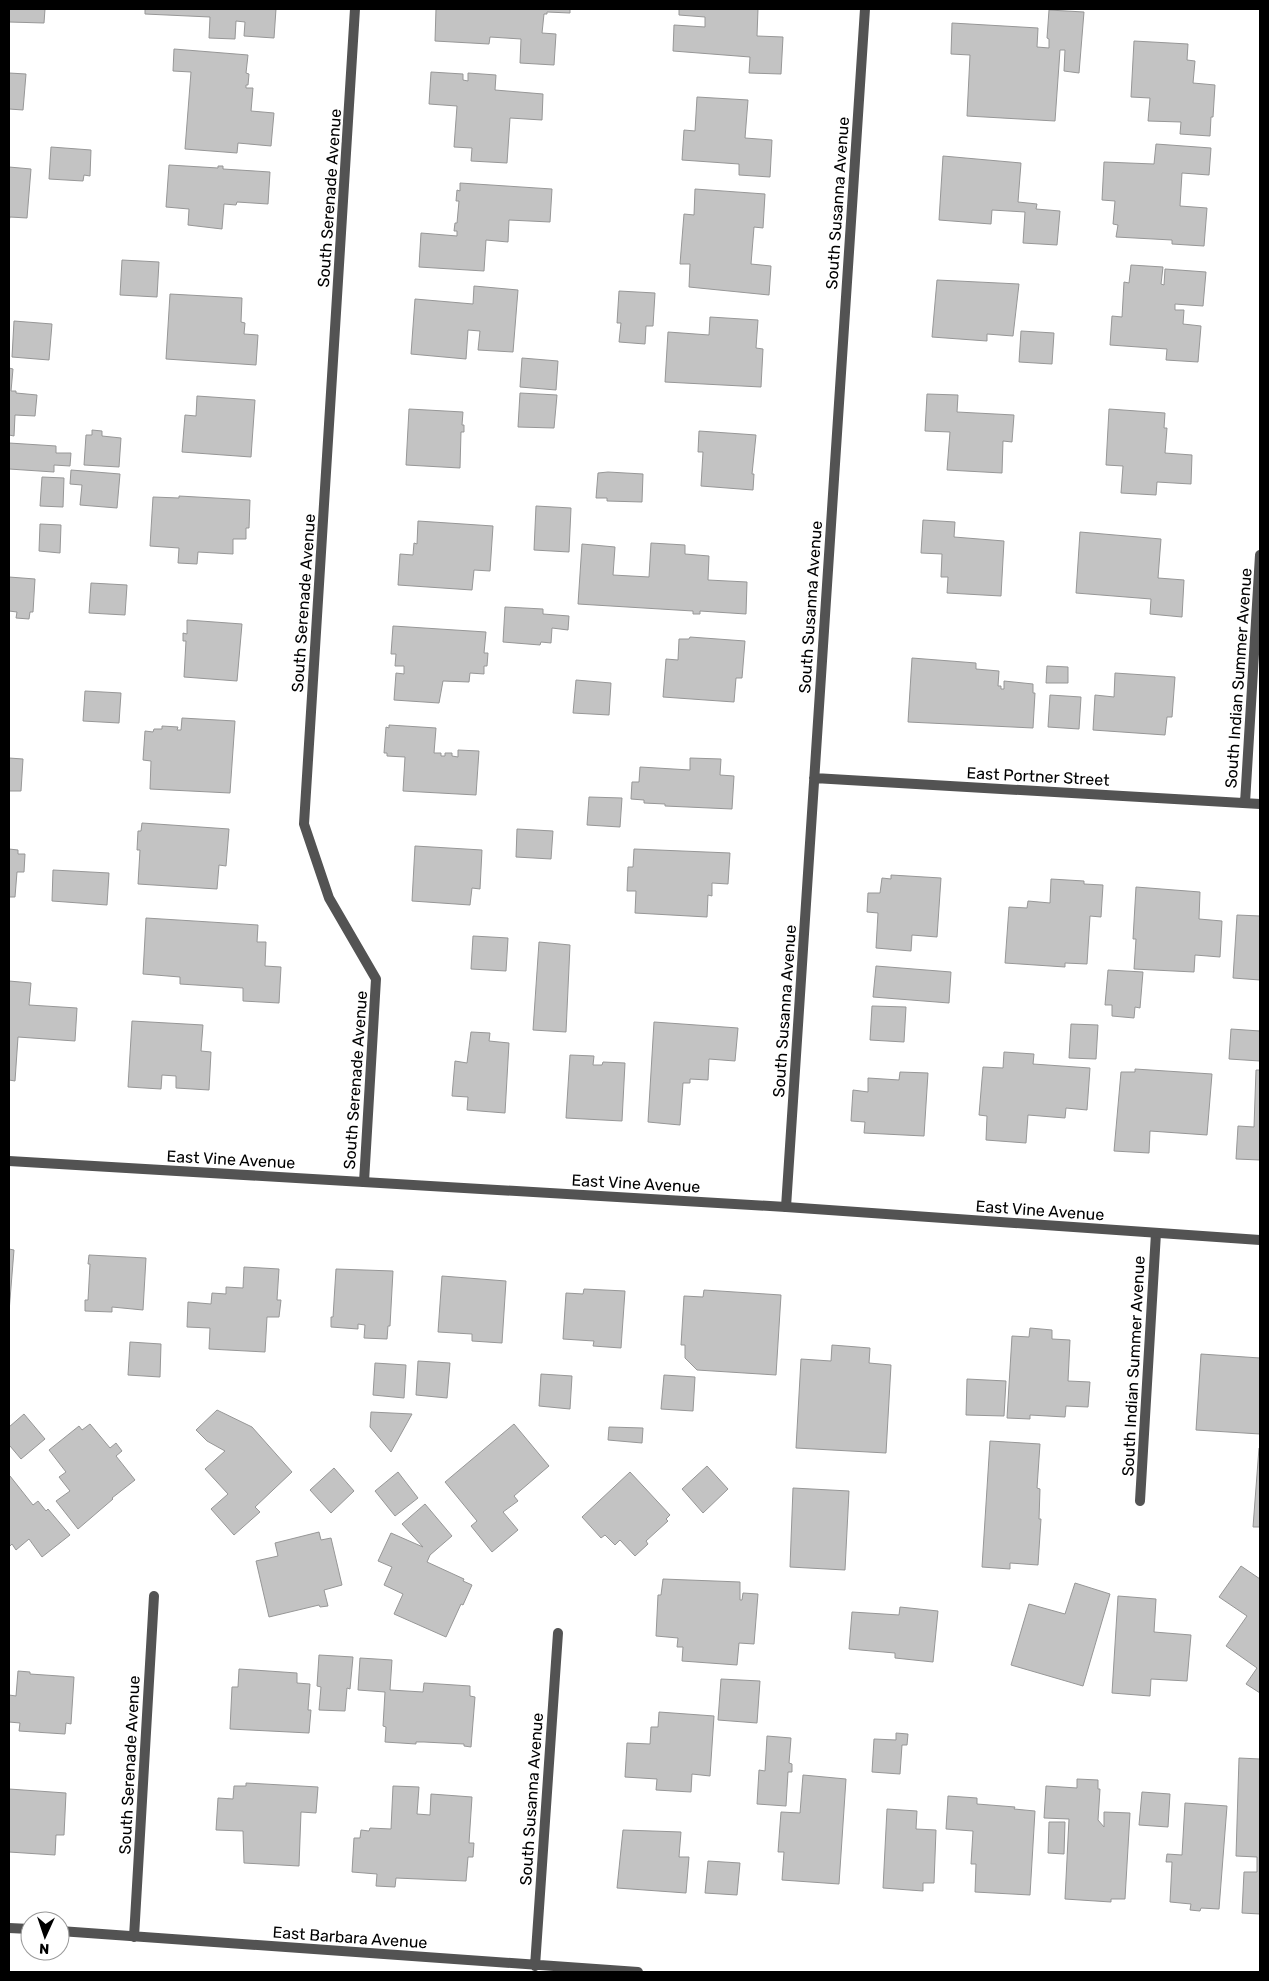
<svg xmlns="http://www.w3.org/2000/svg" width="1269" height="1981" font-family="Rubik,sans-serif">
<rect width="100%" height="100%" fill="#fff"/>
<!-- building -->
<path fill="#c3c3c3" stroke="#979797" d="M9,9H45L44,23L9,22Z
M145,9H276L274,38L244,36L245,22L236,21L235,39L209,38L210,17L145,14Z
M436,9H570V13L547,12V14H544L542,33L556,34L554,65L520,63L521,39L490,37L489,44L435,41Z
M679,9H758L757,36L783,37L781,74L749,73L750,57L673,51L674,25L705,27V17L679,15Z
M1049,10L1084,12L1079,73L1064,71L1065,50H1060L1055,121L967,116L970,55L951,54L952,23L1038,28L1037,47L1049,48V39L1047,38Z
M1134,41L1188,44L1187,60L1195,61L1193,83L1215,85L1213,117H1211L1210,136L1180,134L1181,122L1148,121L1150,98L1131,97Z
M174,49L248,55L246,73L249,74L248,85H246V88H253L251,111L274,113L271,146L238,143L237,153L185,149L191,72L173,71Z
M431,72L463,74V80L468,81V73L496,75L495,90L543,94L542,120L510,118L507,163L471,161L472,148L454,147L457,106L429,104Z
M9,73L26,74L23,110L9,109Z
M697,97L748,100L745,138L772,140L770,177L739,175V164L682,160L684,130L695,131Z
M1156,144L1211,148L1209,175L1182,173L1180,206L1207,208L1204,246L1172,244V240L1116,237L1118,225L1113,224L1115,201L1102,200L1104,162L1154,164Z
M51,147L91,150L90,176L84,175L83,181L49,179Z
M943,156L1021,163L1018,202L1037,204L1036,209L1060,211L1057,245L1023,243L1025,212L992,210L991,224L939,220Z
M169,165L218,168V166H223V169L270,172L268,204L237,202L236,205L224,204L222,229L188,225L189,209L166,207Z
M9,167L31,169L27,218L10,217L9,221Z
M460,183L552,189L550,222L509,220L508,242L486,240L484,271L419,267L421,233L457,236V231H454L455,223H457L459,201H456L457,190L460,191Z
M695,189L765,194L763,228L754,227L751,264L771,266L769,295L689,287L690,264H680L684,214L694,215Z
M122,260L159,262L157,297L120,295Z
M1131,265L1163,267L1161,284L1164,285L1165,269L1206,272L1203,306L1175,304V310H1184L1183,324L1201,326L1198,362L1166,360L1167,349L1110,345L1112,316L1122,317L1124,282L1129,283Z
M937,280L1019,284L1013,336L987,334V341L932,337Z
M474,286L518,290L513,352L478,350L480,331L468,330L466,359L411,354L415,299L473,304Z
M619,291L655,293L653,326H646L645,344L619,342L621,323H617Z
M170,294L242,298L241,322L245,323L244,334L258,335L256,365L166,359Z
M710,317L758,320L756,348L763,349L761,387L665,382L668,332L709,335Z
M14,321L52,324L49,360L12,357Z
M1021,331L1054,333L1052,364L1019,362Z
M522,358L558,361L556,390L520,387Z
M9,368L13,369L11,391H16V393L37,395L35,416L15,415L14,436L9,435Z
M520,393L557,395L554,428L518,427Z
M927,394L958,395L957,412L1014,415L1012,442L1003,441L1002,473L947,470L950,432L925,431Z
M197,396L255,400L251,457L182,452L185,415L196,416Z
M409,409L463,412L462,425H464V432H461L460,468L406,465Z
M1109,409L1165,413L1164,428H1167L1165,453L1192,455L1191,484L1157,482L1156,495L1121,493L1123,466L1106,465Z
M92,430L102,431V436L121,438L119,467L84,465L86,435H92Z
M699,431L756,435L752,474H754L753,490L701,486L703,452H698Z
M9,443L56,446V453H71L70,466L54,465V472L9,469Z
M71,470L120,474L117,508L80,505L82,485L70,484Z
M608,472L643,474L642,502L607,501V498H596L598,473Z
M42,477L64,478L63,507L40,506Z
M179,496L250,500L249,528H246V539H233V554L198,552L197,564L178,563L179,548L150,546L153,497L179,498Z
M536,506L571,508L569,552L534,550Z
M923,520L955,522L954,537L1004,541L1001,596L947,593L948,577H941L942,554L921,553Z
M418,521L493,526L490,571L474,570L472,590L398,585L400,554L413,555L414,543L417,544Z
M40,524L61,525L60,553L39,551Z
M1080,532L1161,539L1158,578L1184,580L1182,617L1150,614L1151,599L1076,593Z
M651,543L685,545V554L709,556L708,580L747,582L746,614L700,611V614H693V611L578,604L582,544L615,547L613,575L649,577Z
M9,577L35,579L33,612H30L29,619L16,618L17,612L9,611Z
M91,583L127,585L125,615L89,613Z
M505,607L543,609V614L569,616L568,630L552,628L551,643L541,642L540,645L503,642Z
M187,620L242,624L237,681L184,677L186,641H183V633L187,634Z
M393,626L486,632L484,653H488L487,666H484V674L470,673L469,682L443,681L439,703L394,700L396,673L404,674V666H395L396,654H391Z
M690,637L745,641L742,678H736L734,702L663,697L666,659L678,660L679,639H689Z
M912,658L976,663V669L999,671L998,686H1001V689H1004V681L1033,684V693H1035L1033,728L908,722Z
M1047,666L1068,667V683H1046Z
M1115,673L1175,677L1172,717H1167L1165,735L1093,730L1095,695L1114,697Z
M576,680L611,683L609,715L573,713Z
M85,691L121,693L119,723L83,721Z
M1050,695L1081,697L1079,729L1048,727Z
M182,718L235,721L230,793L150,789L151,761L143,760L145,731L153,732L154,729H162V726L178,727L177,730H181Z
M389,725L436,728L434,753H441V756H445V753H452V756L458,757V750L479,751L476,795L403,791L405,757L387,756V753H384L386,727L389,728Z
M9,758L23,759L21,791H9Z
M690,758L721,759L720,775L734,776L732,809L665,806V804L644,803V800L631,799L632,782H639L640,767L690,770Z
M589,797L622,798L620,827L587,825Z
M142,823L229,829L226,866L219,865L217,889L138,884L140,850H137L138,831H141Z
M517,829L553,831L551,859L516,857Z
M415,846L482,850L480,889L472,888L470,905L412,901Z
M9,849L18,850V854H25L24,872H17L15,897H9Z
M634,849L730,853L728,884L712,883V896L708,895L707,917L635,913L636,891H627L628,867H633Z
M53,870L109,873L107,905L52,901Z
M891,875L941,878L937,937L912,935L911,951L876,948L878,913L867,912L868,893H880L882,878L891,879Z
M1051,879L1084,881V884L1103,885L1101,917L1090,916L1087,964L1065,963V967L1005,963L1009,907L1027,908L1028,901L1050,903Z
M1136,887L1200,892L1199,919L1222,921L1220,957L1195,955L1194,972L1134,969L1136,939H1133Z
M1237,915L1260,916V980L1233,978Z
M146,918L258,925L257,942H266L265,966L281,967L279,1003L243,1001V988L180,984V977L143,974Z
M473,936L508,938L506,971L471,969Z
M539,942L570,945L566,1032L533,1030Z
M876,966L951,972L949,1003L873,997Z
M1108,970L1143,972L1140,1008L1135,1007L1134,1018L1112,1016V1005H1105Z
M9,981L31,983L29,1005L77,1008L75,1041L18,1037L15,1081L9,1080Z
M872,1006L906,1007L904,1042L870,1040Z
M132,1021L203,1025L201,1051L211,1052L209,1090L176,1088V1076L162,1075L161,1089L128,1087Z
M654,1022L738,1028L735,1061L709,1059L708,1080L690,1079V1083H683L680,1125L648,1122Z
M1071,1024L1098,1025L1096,1059L1069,1058Z
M1231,1029L1260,1031V1061L1229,1059Z
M471,1032L490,1033L489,1041L509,1043L505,1113L467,1110L468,1097L452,1096L455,1061L467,1063Z
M1004,1052L1034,1054L1033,1064L1090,1068L1087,1110L1066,1108L1065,1118L1028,1115L1026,1143L986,1140L987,1116L979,1115L983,1067L1003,1068Z
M570,1055L594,1056L593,1065H602L603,1062L625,1063L622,1121L566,1118Z
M1135,1069L1212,1074L1207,1135L1150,1131L1149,1153L1114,1151L1121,1072H1135Z
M1256,1070H1260V1160L1236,1159L1238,1126L1254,1127Z
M900,1072L928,1073L924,1136L864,1133L865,1122L851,1121L853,1090L868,1092V1078L899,1080Z
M9,1249L14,1250L9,1312Z
M89,1255L146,1258L143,1310L112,1307V1312L85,1311V1300H88L90,1264H88Z
M244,1267L279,1269L277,1300H281L279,1317H267L265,1352L209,1349L210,1328L187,1327L188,1302L211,1304L212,1293L226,1294V1287L243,1288Z
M336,1269L393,1271L390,1326H388L387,1339L364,1338L365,1325L358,1324V1329L331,1327V1317H333Z
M442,1276L506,1281L502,1343L472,1341V1334L438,1332Z
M584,1289L625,1291L621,1348L593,1346L594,1341L563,1339L566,1293L583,1294Z
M704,1290L781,1295L776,1375L697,1370L685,1358V1345H681L684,1296L703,1297Z
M1030,1328L1052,1330V1339L1070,1340L1068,1381L1090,1382L1088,1407L1066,1406L1065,1417L1030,1415V1419L1007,1418L1012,1336L1029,1337Z
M130,1342L161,1344L160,1377L128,1375Z
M832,1345L870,1348L869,1363L891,1365L886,1453L796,1448L801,1359L831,1361Z
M1201,1354L1260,1358V1434L1196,1430Z
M418,1361L450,1363L447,1398L416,1395Z
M375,1363L406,1365L404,1398L373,1395Z
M541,1374L572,1376L570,1409L539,1406Z
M664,1375L695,1377L693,1411L661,1409Z
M967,1379L1006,1381L1004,1416L966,1415Z
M217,1410L252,1427L292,1472L255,1507L260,1512L234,1535L211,1509L228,1494L205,1469L225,1451L207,1441L196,1430Z
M371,1412L412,1414L391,1452L370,1427Z
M24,1414L45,1439L21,1459L10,1446L9,1447V1427Z
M90,1424L110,1448L116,1443L122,1451L116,1456L135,1480L112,1498L113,1499L78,1529L56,1501L70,1491L59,1477L66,1472L49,1450L79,1426L82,1430Z
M514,1424L549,1466L514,1496L518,1501L503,1512L518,1530L492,1552L471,1526L477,1521L445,1482Z
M609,1427L643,1428L642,1443L608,1440Z
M990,1441L1040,1444L1037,1488L1040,1489L1039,1519H1041L1038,1565L1010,1563V1569L982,1567Z
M1259,1448H1260V1527H1253Z
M707,1466L728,1489L703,1513L682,1489Z
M334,1468L354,1491L331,1513L310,1490Z
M398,1472L418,1498L395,1516L375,1491Z
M630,1472L670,1515L666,1519L668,1521L646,1541L648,1544L635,1556L620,1540L615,1545L605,1535L601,1538L582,1517Z
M10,1476L33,1505L38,1501L46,1511L48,1509L70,1535L42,1557L29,1539L16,1550L12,1544L9,1547V1477Z
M793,1488L849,1491L845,1570L790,1567Z
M425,1504L452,1536L430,1555L427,1562L464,1579L463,1581L472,1585L463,1605L461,1604L446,1637L394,1614L403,1594L384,1585L392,1567L378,1561L391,1533L423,1547L402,1524Z
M319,1532L321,1540L331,1538L342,1585L324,1590L328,1606L320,1607L319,1605L269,1617L256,1561L278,1556L275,1543Z
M1241,1566L1260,1579V1693L1246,1684L1257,1668L1226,1646L1247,1616L1219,1597Z
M663,1579L740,1582V1600H742L743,1593L758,1594L754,1644L739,1643L737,1665L682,1661L683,1647H677L678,1638L656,1636L658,1595H661Z
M1075,1583L1110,1594L1083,1686L1011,1665L1029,1604L1065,1614Z
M1118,1596L1156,1599L1154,1632L1191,1635L1187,1681L1151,1679L1150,1696L1112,1693Z
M900,1607L938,1611L933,1662L895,1658V1653L849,1649L852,1612L899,1615Z
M319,1655L353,1657L350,1689L347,1688L345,1711L319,1710L321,1687L317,1686Z
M360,1658L392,1660L390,1690L423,1692L424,1683L470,1686V1696L475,1697L471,1747L464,1746V1744L424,1742H416V1744L385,1742L386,1727L383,1726L385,1692L358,1690Z
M239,1669L297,1673V1683L310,1684L308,1710H311L309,1733L230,1729L232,1687H238Z
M18,1671L30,1672V1674L74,1677L71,1724L66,1723L65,1734L19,1731L20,1723L9,1722V1695L16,1696Z
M721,1679L760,1681L757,1723L718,1720Z
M659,1712L714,1716L710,1776L692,1774L691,1792L656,1790L657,1779L625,1777L627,1743L650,1744L651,1727H658Z
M896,1733L908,1734L907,1745H902L900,1774L872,1772L874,1739L896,1740Z
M767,1736L791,1738L789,1763L792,1764V1772H788L786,1806L757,1804L759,1770L765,1771Z
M1239,1758L1260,1759V1914L1242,1913L1244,1872H1257V1857L1236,1856Z
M803,1775L846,1779L839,1884L782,1880L784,1852H778L781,1812L800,1813Z
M1077,1779L1098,1780V1789H1100L1098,1820L1104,1827V1812L1130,1813L1125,1899H1111V1902L1065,1899L1069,1819L1044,1818L1046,1786L1077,1788Z
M246,1783L318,1787L316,1813L301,1812L299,1866L244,1863L243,1831L216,1830L218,1798L233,1799L234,1786H246Z
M393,1786L419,1787L417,1814L430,1815L431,1794L472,1797L469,1843H474L473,1857H468L466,1881L396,1878L395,1887L376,1886L377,1874L352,1872L354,1838H360L361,1830L369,1831L370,1828L391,1829Z
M9,1789L66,1793L64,1835H56L55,1855L9,1852Z
M1142,1792L1170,1794L1168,1827L1139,1825Z
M948,1796L977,1798V1804L1015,1807L1014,1809L1035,1811L1030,1895L975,1892L976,1864H971L973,1831L946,1829Z
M1185,1803L1227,1806L1219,1909L1201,1908L1200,1911L1190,1910L1191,1904L1170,1902L1172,1862H1166L1167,1854L1182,1855Z
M887,1809L917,1811L916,1829L936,1830L934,1883H923V1891L883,1888Z
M1049,1822H1065L1064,1854L1048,1853Z
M623,1830L681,1832L679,1857H689L686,1893L617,1888Z
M708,1861L740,1863L737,1895L705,1893Z"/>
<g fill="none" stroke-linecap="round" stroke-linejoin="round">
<!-- minor -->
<path stroke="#535353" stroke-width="10" d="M355,9L304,824L329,898L376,979L364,1182
M814,778L1260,804
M1245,803L1260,555
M786,1207L865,9
M1140,1501L1156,1233
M9,1928L30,1929
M60,1931L638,1972
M134,1937L154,1596
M535,1966L558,1633"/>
<!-- tertiary -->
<path stroke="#535353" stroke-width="10" d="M9,1161L786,1207L1260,1240"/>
</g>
<g text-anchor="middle" stroke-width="4" stroke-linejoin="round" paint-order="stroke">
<!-- street labels -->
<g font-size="16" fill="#000" stroke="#fff">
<text transform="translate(329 198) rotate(-86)" y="6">South Serenade Avenue</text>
<text transform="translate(837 203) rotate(-86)" y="6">South Susanna Avenue</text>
<text transform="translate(303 603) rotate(-86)" y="6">South Serenade Avenue</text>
<text transform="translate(810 607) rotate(-86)" y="6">South Susanna Avenue</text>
<text transform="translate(1238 678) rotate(-86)" y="6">South Indian Summer Avenue</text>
<text transform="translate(1038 776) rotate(3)" y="6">East Portner Street</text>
<text transform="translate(784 1011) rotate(-86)" y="6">South Susanna Avenue</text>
<text transform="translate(355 1080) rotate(-86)" y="6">South Serenade Avenue</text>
<text transform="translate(231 1159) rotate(3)" y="6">East Vine Avenue</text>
<text transform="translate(636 1183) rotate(3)" y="6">East Vine Avenue</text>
<text transform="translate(1040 1210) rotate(4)" y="6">East Vine Avenue</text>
<text transform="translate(1133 1366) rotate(-87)" y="6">South Indian Summer Avenue</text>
<text transform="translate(129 1765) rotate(-87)" y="6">South Serenade Avenue</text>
<text transform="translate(531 1799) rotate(-86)" y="6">South Susanna Avenue</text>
<text transform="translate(350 1937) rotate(4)" y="6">East Barbara Avenue</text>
</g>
</g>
<!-- border -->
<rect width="1269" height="1981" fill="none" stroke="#000000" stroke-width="20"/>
<!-- north arrow -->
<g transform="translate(45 1936) rotate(183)"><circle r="24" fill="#ffffff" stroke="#999999"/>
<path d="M0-4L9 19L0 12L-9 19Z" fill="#000000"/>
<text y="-8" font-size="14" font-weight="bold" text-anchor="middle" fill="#000000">N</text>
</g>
</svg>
